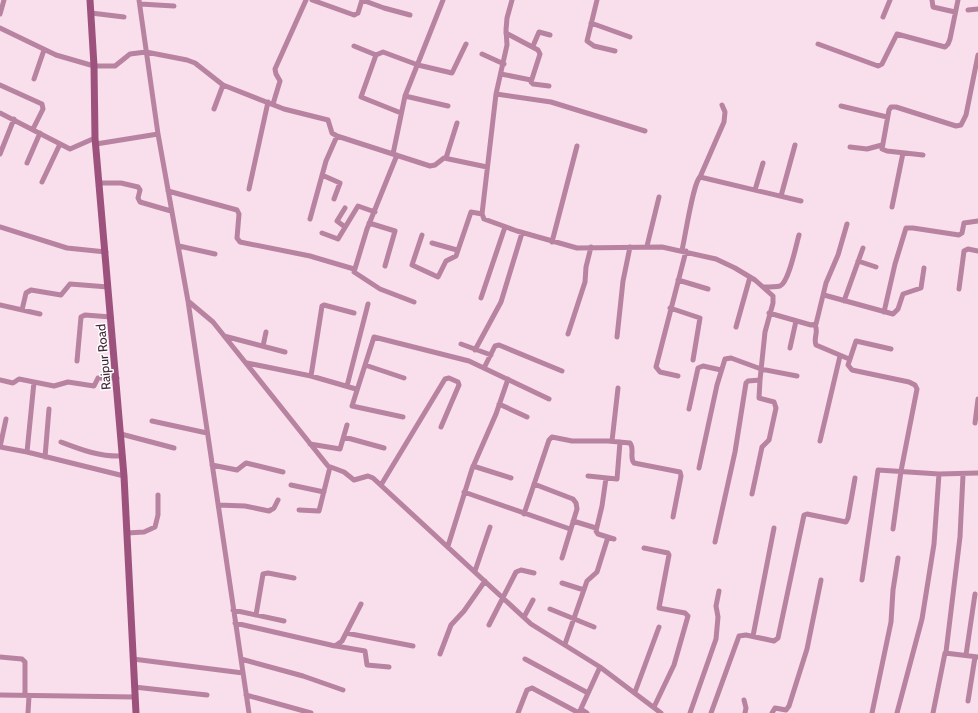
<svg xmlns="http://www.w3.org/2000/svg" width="978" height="713" font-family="Cabin,sans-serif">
<rect width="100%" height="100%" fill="#f9deec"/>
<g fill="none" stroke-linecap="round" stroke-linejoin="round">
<!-- minor -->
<path stroke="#b883a0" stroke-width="5" d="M139,0L158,134L188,301L249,713
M312,0L354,15L358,13L362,0
M362,0L384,8L410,15
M512,0L507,18L506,30L507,45L496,94L482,214L484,219L517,231L577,248L662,247L716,259L735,268L755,280L773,296V303L765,332L760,380L748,381L746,383L735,452L715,542
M597,0L587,41L594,46L615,51
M932,0L933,7L955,12
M140,4L174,6
M968,10L978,9
M91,13L124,17
M0,14L4,0
M883,17L890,0
M591,23L630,37
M0,28L56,55L94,66H115L130,54L146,52L187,60L195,63L223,85L284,109L328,120L332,133L337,136L430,166L435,165L444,158L487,167
M506,33L538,50L540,54L531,82L533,84L549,86
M818,44L878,66L882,64L897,34L945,47L948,44L950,39L958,0
M354,46L376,55
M533,46L539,32L550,35
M482,54L504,64
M501,74L531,80
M34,79L44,50
M0,85L42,104L43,109L33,129
M496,94L551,102L645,131
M405,96L448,106
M273,104L280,81L276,74L275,69L306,0
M841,106L887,117
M214,109L223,85
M0,113L70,149L95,138
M401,113L361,97L376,55L383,52L418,65L452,73L466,44
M96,144L158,134
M850,147L867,149L882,145
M0,154L14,119
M393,154L405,96L443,0
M397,155L367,229L354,272L380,289L414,302
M923,155L887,151L882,149L889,110L891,107H896L956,126L961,125L966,115L978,55
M446,158L457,123
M27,163L40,133
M322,175L340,183L334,199
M700,177L724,122L725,112L722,105
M42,182L60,144
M100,183H121L138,187L140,190L138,198L140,202L171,211
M249,189L268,102
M755,190L763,163
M168,191L237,210L239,214L237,238L240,242L310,256L354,269
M781,196L795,145
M892,207L903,153
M345,208L337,221L345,227
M310,219L326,161L337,136
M369,223L395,231L385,266
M0,227L67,248L106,252
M322,233L338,239L358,206L375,212
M422,235L412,265L438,277L446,261L456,256L471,212L482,214
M552,242L577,146
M432,243L457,250
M179,246L215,254
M647,246L659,197
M682,250C685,238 693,183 700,177L801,201
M858,261L876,267
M678,280L708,289
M764,287C768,287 775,287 780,286C789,282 796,245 799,235
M959,289L964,251L968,249L978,251
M824,295L893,314L898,309L903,294L921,288L924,268
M481,298L505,227
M188,301L213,322L328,466L344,472L354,480L368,476L373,478L531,624L600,667L661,713
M844,301L863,248
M0,305L40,314
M670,308L700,318L693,360
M22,310L26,293L31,290L61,295L70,284L108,287
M884,312L895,264L906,228H913L959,235L962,233L964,223L978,221
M769,313L811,325L816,324L826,283L838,255L847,224
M815,325C819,332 813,338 816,345L849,359
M736,327L750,277
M568,334L585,282L586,267L591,247
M224,336L285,352
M617,337L623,281L630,247
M461,344L491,355
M263,346L266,332
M790,348L796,321
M891,349L856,341L848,365L852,370L909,382L915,385L917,389L901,471L893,529
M475,350L501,302L522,233
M77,361L81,317L85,315L111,317
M247,363L311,376L356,389
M365,365L404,378
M484,368L495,346L499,345L562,371
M311,376L322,306L324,305L354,313
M678,376L660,372L656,367L686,251
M0,380L13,383L19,379L54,386L68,382L94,386L98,378H117
M347,386L368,304
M499,404L527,417
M689,409L698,368L703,366L721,370
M403,417L352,406L374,337L469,361L549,399
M152,421L207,433
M975,423L978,399
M121,434L174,448
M344,437L384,448
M612,441L618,388
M820,441L840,356
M61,442C82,450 100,457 123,456
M310,444L340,449L347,425
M0,447L27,452L124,476
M0,447L6,419
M27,452L34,382
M45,457L49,409
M212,465L237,470L246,463L283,472
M473,466L511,478
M699,468L717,385L725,359L731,358L761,369L797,376
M588,476L617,479L620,442
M606,478L602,506L596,531L598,534L614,539
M534,484L573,499L576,503L577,509L562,558
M291,485L324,492
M381,485L445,379L449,378L458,382L459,385L441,427
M464,492L570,529
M752,494L762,447L769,440L776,408L774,402L759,398L760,380
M218,505L245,506L269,511L274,508L278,500
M299,510L319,511L330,467
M524,514L549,440L552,437L572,441H608L630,443C635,449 629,458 634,463L680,472L681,476L673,517
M573,521L596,528
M127,533L144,532L155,527L158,515V495
M448,546L472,469L496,414L508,379
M644,548L668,553L669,555L659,608L685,613L688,616L674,665L654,707
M475,571L490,527
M862,580L878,470L939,474L978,473
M562,583L584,590
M550,609L594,627
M233,610L284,621
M256,615L263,574L268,573L294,578
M524,617L533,600
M235,623L335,646L342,641L361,604
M489,625L516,572L521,570L534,573
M346,633L413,646
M753,636L774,528
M565,644L587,581L597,572L608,537
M336,646L365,651L367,665L389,667
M946,652L960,537L963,475
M440,654L451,625L464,611L485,581
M966,655L975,594
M0,657L22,659L25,662V695
M133,659L243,673
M241,659L303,676L343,690
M525,659L588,693
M134,687L207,695
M635,692L659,627
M0,695L135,697
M246,695L311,713
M744,700L746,708L745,713
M968,701L975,657
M581,709L587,713
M28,713L29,696
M518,713L527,690L532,688L579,713
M579,713L600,667
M690,713L716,639L718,617L716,606L719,591
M711,713L739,636L746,635L774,641L778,638L804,515L807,514L846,522L848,518L855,478
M772,713L775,708L786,710L789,706L807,649L821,580
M872,713L891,622L893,590L898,558
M897,713L922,619L934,544L939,474
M933,713L945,653L978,657"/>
<!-- secondary -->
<path stroke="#9d527e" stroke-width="7" d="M90,0L94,66L95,138L124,476L136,713"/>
</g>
<g text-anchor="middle" stroke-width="3" stroke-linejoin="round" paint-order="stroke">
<!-- street labels -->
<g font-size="13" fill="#422837" stroke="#fff">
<text transform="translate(103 357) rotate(-95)" y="5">Raipur Road</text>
</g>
</g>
</svg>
